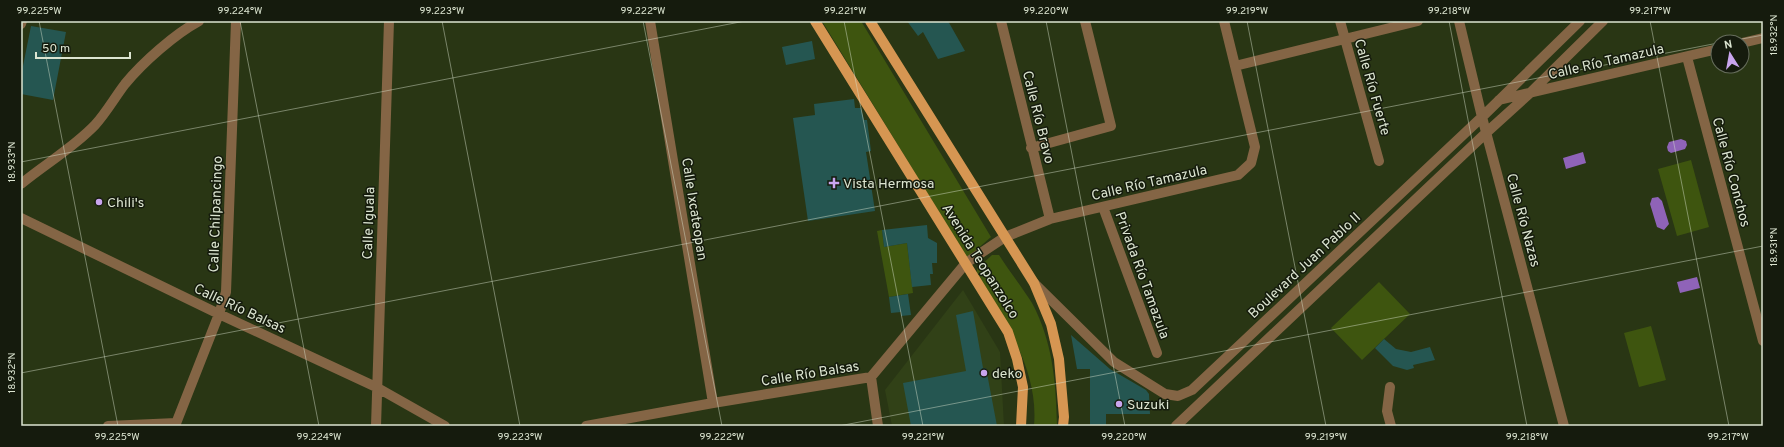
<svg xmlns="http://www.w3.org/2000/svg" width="1784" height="447" font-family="Overpass,sans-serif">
<rect width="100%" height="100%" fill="#293614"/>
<!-- built -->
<path fill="#314117" d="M963,290L1000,352L1004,426H892L885,390Z"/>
<!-- green -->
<path fill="#3e550f" d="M822,21H861L991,237L967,258Z
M1691,160L1709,227L1677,236L1658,169Z
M882,230L884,247L907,243L913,293L889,297L877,231Z
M992,255H999C1009,271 1022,287 1032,303C1053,342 1056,383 1057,426H1034C1039,369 1004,321 977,274V269Z
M1379,282L1410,314L1362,360L1331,328Z
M1651,326L1666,380L1639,387L1624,333Z"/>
<!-- water -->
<path fill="#8f63b8" d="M1681,139L1686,141L1687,145L1685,149L1671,153L1668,151L1667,147L1669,142Z
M1583,152L1586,163L1566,169L1563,158Z
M1658,197L1662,201L1669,224L1664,230L1657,227L1650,204L1652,198Z
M1697,277L1700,288L1680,293L1677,282Z"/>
<!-- building -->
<path fill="#255651" d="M907,21H948L965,51L938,59L923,32L918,36Z
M31,26L66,32L53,100L21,94V76Z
M812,41L815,59L786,65L782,47Z
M854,99L855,108H861L864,120H867L871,151L866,152L875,211L808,221L793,118L815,115L814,104Z
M927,225L928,238L937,243V263H932L933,274H930L931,285L912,287L907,243L884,247L882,230Z
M908,294L911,315L901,316V312L891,313L889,297Z
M973,311L983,368H986L997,426H911L903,383L966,371L956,315Z
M1071,335L1110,369L1146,390L1149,394L1150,414H1106V426H1090V369H1077Z
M1384,339L1396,349L1411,352L1430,347L1435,360L1413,365L1414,368L1407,370L1393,366L1375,348Z"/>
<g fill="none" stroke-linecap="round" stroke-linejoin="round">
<!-- minor -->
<path stroke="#846545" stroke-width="10" d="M650,21L713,403
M1001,21L1050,219
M1340,21L1379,161
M1459,21L1482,117L1564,426
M21,24L22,21
M1742,43L1763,38
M1687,57L1763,341
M1235,66L1418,21
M1499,100L1718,49
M1031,148L1111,126L1085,21
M21,184C45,164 73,148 95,125C106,113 115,97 125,84C143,62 175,34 199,21
M1103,207L1157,353
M21,218L219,314L376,387L445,426
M1034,283L1114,362L1165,394L1178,396L1192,390L1482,117L1580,21
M871,377L878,426
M1390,387L1387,411L1391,426
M108,426L176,423
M175,426L219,314L226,292L236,21
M376,426L389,21
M586,426L713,403L871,377L966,263L1005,237L1050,219L1238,175L1251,163L1255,147L1224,21
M1176,426L1487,132L1530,93L1603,21"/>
<!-- major -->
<path stroke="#d69652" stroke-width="10" d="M815,21L1008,332L1017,359L1023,387L1021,426
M870,21L1034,283L1051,324L1059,359L1064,417L1063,426"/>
</g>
<!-- ticks -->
<path fill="none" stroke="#dce5d1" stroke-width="1" stroke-opacity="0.45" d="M39,21L118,426M240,21L319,426M442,21L520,426M643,21L722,426M844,21L923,426M1046,21L1125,426M1247,21L1326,426M1449,21L1527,426M1650,21L1729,426M1726,42L1763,35M21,162L745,21M21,373L1718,43M839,426L1763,246"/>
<!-- markers -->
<g fill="#c9a5ee" stroke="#151b0d" stroke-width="1.5">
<path d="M832 177h4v4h4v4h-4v4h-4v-4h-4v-4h4z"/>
<circle cx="99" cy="202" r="4"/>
<circle cx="984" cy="373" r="4"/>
<circle cx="1119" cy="404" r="4"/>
</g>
<g text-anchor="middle" stroke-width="3" stroke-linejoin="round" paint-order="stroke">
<!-- street labels -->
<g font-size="14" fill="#dce5d1" stroke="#151b0d">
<text transform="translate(1606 61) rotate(-13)" y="5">Calle Río Tamazula</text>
<text transform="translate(1373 87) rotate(74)" y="5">Calle Río Fuerte</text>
<text transform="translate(1039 117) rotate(76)" y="5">Calle Río Bravo</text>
<text transform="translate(1732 172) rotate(75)" y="5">Calle Río Conchos</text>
<text transform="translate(1149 182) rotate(-13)" y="5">Calle Río Tamazula</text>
<text transform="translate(695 209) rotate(81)" y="5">Calle Ixcateopan</text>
<text transform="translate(215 214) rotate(-88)" y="5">Calle Chilpancingo</text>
<text transform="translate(1524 220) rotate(75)" y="5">Calle Río Nazas</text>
<text transform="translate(368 223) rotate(-88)" y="5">Calle Iguala</text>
<text transform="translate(981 261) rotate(58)" y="5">Avenida Teopanzolco</text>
<text transform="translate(1304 265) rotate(-43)" y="5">Boulevard Juan Pablo II</text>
<text transform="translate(1143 275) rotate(70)" y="5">Privada Río Tamazula</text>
<text transform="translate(240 308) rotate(25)" y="5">Calle Río Balsas</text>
<text transform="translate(810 373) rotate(-9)" y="5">Calle Río Balsas</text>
</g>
<!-- poi labels -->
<g font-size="14" fill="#dce5d1" stroke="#151b0d" text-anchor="start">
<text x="843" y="188">Vista Hermosa</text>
<text x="107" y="207">Chili's</text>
<text x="992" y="378">deko</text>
<text x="1127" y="409">Suzuki</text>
</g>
</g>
<!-- border -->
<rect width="1784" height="447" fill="none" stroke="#151b0d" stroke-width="44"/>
<!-- north arrow -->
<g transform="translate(1730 54) rotate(349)"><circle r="19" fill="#151b0d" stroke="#656c5b"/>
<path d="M0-3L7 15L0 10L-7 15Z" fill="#c9a5ee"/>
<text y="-6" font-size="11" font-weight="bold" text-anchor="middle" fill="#dce5d1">N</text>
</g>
<!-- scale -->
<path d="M36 52v6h94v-6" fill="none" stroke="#dce5d1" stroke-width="2"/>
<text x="42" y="52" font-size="12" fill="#dce5d1" stroke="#151b0d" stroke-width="3" paint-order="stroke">50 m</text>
<rect x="22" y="22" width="1740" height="403" fill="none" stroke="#dce5d1" stroke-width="1.5"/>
<g font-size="10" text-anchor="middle" fill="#dce5d1">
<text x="39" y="14">99.225°W</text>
<text x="240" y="14">99.224°W</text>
<text x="442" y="14">99.223°W</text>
<text x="643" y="14">99.222°W</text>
<text x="845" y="14">99.221°W</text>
<text x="1046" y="14">99.220°W</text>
<text x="1247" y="14">99.219°W</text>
<text x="1449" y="14">99.218°W</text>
<text x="1650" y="14">99.217°W</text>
<text transform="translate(1773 35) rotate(-90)" y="4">18.932°N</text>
<text transform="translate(11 162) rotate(-90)" y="4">18.933°N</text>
<text transform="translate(1773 247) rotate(-90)" y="4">18.931°N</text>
<text transform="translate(11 373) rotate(-90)" y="4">18.932°N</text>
<text x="117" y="440">99.225°W</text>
<text x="319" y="440">99.224°W</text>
<text x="520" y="440">99.223°W</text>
<text x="722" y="440">99.222°W</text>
<text x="923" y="440">99.221°W</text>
<text x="1124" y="440">99.220°W</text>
<text x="1326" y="440">99.219°W</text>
<text x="1527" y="440">99.218°W</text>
<text x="1728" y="440">99.217°W</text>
</g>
</svg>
